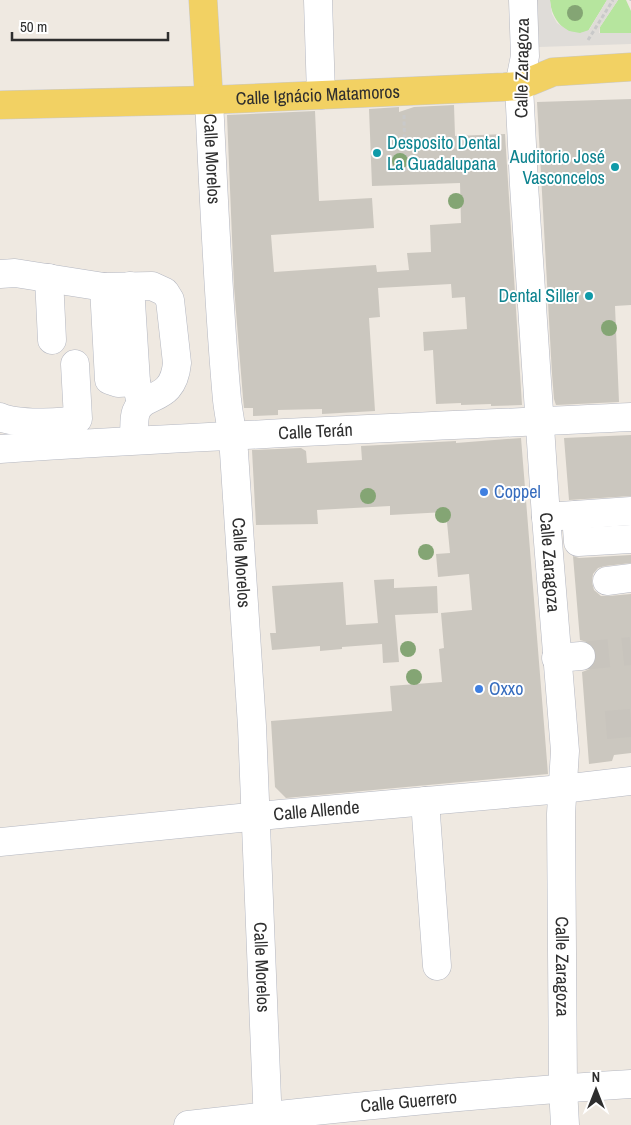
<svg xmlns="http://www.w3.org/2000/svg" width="631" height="1125" font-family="'Archivo Narrow',sans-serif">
<rect width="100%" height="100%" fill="#efe9e1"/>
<!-- green -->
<path fill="#b6e59e" d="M550,0H607L588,31C567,40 551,19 550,0Z
M618,0H626L631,11V33L600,34V27Z"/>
<!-- plaza -->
<path fill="#dfdcd8" d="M537,0H550L552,14L557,23L569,31L580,33L589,30L607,0H618L600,27L599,33H631V44L539,47Z"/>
<!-- building -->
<path fill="#cbc7bf" d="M631,99V305L615,306L619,402L556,405L554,399L552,374L537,102Z
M454,105L455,136L505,134L522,405L491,406V404L461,405V403L436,404L433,350L424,351L423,332L467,329L465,297L452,298L451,284L378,288L380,317L369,318L375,411L322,414V409L278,410V415L253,416V408H244L243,398L234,287L227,115L315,111L319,201L372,198L374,228L271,235L274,272L376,265L377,272L409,270L407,253L431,252L430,225L461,223L460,183L372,186L369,109L399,107V112L414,107Z
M631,435V496L569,500L564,438Z
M521,438L548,774L286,798L275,787L271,721L392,711L390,686L442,682L439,649L444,648L441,613L472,610L469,574L438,577L436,554L450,553L446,512L390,515V506L317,510L318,524L256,525L252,450L301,448L306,451L307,463L362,460L361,446L456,441V443Z
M631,555V563L605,566L598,568L593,574L592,582L594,590L601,596H609L631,594V753L614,755L612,761L589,764L582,672L590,669L595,663L597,655L594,647L587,642L580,640L573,556L579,558Z
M394,579V588L437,586L438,613L395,615L399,662L383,663L382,644L342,647V649L320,651V646L272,650L270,633H276L272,586L343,582L346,625L378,623L374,580Z"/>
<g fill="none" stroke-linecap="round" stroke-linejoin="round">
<!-- minor-tunnel -->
<path stroke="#c8c4bd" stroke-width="28" stroke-dasharray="28 14" stroke-linecap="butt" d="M581,656L631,651
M606,725L631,723"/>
<defs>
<g id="minor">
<path d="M318,0L321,95"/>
<path id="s1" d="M523,0L525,56L519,86L524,185L546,517L565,751L561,814L563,1088L565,1125"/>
<path id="s2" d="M209,100C214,200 218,300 227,400C229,417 233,434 234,452L252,726L268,1125"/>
<path d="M0,274L15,273L104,287L152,286L165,292L170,300L177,363C173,404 144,391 136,412C133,420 135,432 134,440"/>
<path d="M49,278L52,340"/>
<path d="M130,286L136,382L140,399"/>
<path d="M104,287L109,380L118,383L136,382"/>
<path d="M0,417C16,424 60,424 78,419L75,364"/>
<path id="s3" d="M0,449C210,435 421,427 631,417"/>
<path d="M576,515L578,542L631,539"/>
<path d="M546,517L631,511"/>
<path d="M607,581L631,578"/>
<path d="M556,658L581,656"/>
<path d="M425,801L437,966"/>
<path id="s4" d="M0,842L280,814L562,789L631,781"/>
<path id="s5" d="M188,1125C335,1108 483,1093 631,1084"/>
</g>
<g id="major">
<path d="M203,0L209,100"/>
<path id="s6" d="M0,105L209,100L504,87L519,86L553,72L631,67"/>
</g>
</defs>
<!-- minor casing -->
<use href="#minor" stroke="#b4b7c1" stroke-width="29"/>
<!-- major casing -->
<use href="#major" stroke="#c9c9c9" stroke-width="29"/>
<!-- path -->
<path stroke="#c9c9c9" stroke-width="3" stroke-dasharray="4 2.5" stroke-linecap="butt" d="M631,0V1
M588,40L613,0
M404,115L405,171"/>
<!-- minor -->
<use href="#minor" stroke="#fff" stroke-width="28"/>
<!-- major -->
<use href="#major" stroke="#f2d163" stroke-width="28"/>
</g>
<!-- trees -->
<g fill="#84a574">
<circle cx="575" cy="13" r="8"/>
<circle cx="400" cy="161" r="8"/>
<circle cx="456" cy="201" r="8"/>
<circle cx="609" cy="328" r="8"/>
<circle cx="368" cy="496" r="8"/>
<circle cx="443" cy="515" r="8"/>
<circle cx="426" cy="552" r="8"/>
<circle cx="408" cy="649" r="8"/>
<circle cx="414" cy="677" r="8"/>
</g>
<!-- markers -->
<g fill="#0f9aa8" stroke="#fff" stroke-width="2">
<circle cx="377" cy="153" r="5"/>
<circle cx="615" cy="167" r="5"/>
<circle cx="589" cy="296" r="5"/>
</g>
<g fill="#3f7fe0" stroke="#fff" stroke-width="2">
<circle cx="484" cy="492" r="5"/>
<circle cx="479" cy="689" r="5"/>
</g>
<g text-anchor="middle" stroke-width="4" stroke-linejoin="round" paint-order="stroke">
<!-- street labels -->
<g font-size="18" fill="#2e2e2e" stroke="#fff">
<text transform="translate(522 68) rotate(-89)" y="6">Calle Zaragoza</text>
<text dy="6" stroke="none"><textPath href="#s6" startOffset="318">Calle Ignácio Matamoros</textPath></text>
<text dy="6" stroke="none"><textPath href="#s2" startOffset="59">Calle Morelos</textPath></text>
<text dy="6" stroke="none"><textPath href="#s3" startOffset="316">Calle Terán</textPath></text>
<text dy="6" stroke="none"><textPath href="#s2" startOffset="464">Calle Morelos</textPath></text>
<text dy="6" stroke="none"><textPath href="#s1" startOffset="564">Calle Zaragoza</textPath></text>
<text dy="6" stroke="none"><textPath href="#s4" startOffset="318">Calle Allende</textPath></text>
<text dy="6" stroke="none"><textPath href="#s1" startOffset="969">Calle Zaragoza</textPath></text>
<text dy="6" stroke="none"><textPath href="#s2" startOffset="869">Calle Morelos</textPath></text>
<text dy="6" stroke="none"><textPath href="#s5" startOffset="222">Calle Guerrero</textPath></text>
</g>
<!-- culture labels -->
<g font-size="18" fill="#0d838f" stroke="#fff" text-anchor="end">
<text x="387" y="149" text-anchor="start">Desposito Dental<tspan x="387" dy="21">La Guadalupana</tspan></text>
<text x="605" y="163">Auditorio José<tspan x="605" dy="21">Vasconcelos</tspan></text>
<text x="579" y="302">Dental Siller</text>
</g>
<!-- shop labels -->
<g font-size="18" fill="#366cbe" stroke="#fff" text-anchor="start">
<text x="494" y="498">Coppel</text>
<text x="489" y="695">Oxxo</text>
</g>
</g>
<!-- north arrow -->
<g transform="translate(596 1090)" stroke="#ffffff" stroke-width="4" paint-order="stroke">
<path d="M0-4L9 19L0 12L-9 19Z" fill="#2e2e2e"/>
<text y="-8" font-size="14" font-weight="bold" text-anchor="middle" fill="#2e2e2e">N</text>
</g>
<!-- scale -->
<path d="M12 32v8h156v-8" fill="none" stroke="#2e2e2e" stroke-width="2.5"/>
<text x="20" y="32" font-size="15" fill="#2e2e2e" stroke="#ffffff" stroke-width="4" paint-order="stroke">50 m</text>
</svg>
